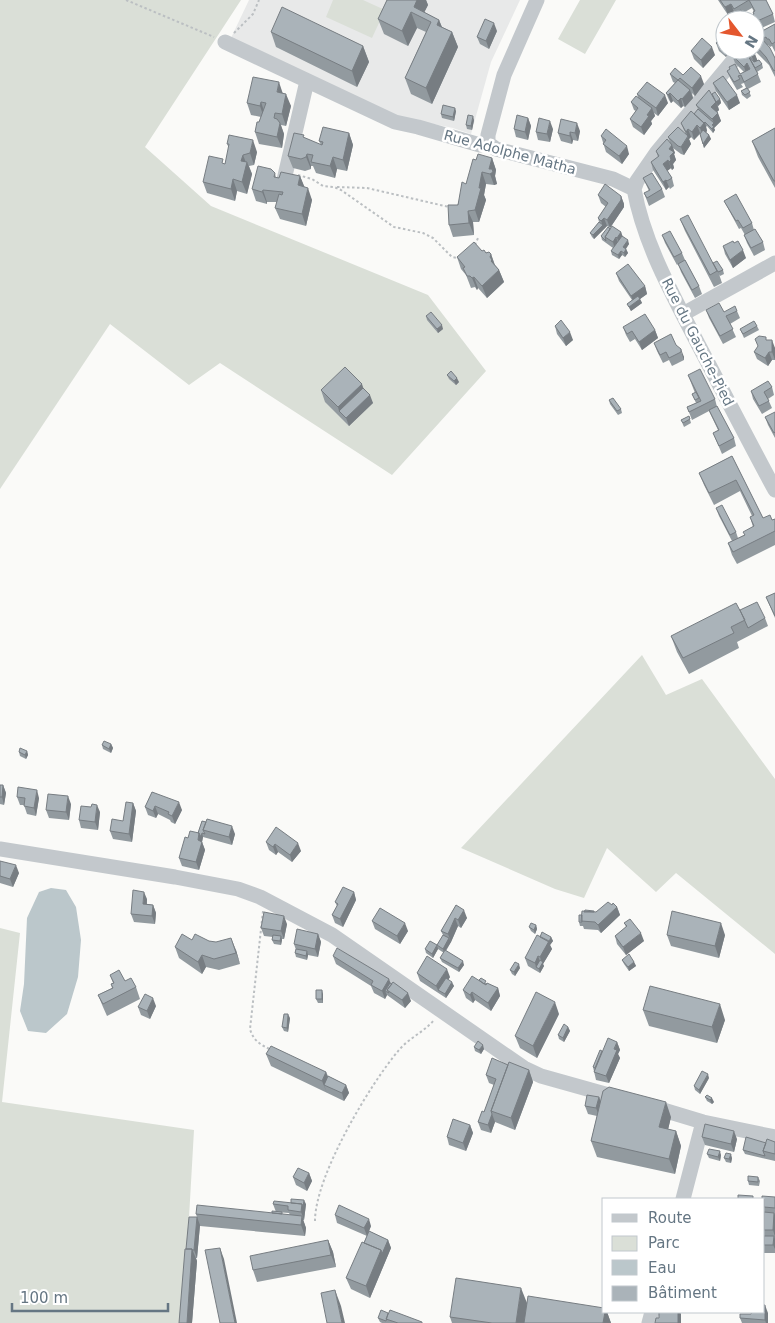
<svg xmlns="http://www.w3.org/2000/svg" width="775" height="1323" font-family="'DejaVu Sans',sans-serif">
<rect width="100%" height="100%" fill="#fafaf8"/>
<!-- built -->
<path fill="#e8e9e9" d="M249,0H520L491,62L471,134L453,128L399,117L230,40Z"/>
<!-- green -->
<path fill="#dadfd7" d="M0,0H241L145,147L211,206L428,295L486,371L392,475L220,363L189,385L110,324L0,489Z
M333,0H363L385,10L372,38L326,17Z
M580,0H616L585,54L558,39Z
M642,655L666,695L702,679L775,779V954L676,873L656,892L607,848L584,898L555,889L461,848Z
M0,928L20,933L2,1102L194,1130L183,1323H0Z"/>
<!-- water -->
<path fill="#bbc7cb" d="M51,888L66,890L76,907L81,940L78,977L67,1014L46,1033L28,1031L20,1011L24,984L27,918L39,892Z"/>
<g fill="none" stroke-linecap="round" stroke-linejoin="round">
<!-- path -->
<path stroke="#bbbfc2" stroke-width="2" stroke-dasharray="2.5 2.5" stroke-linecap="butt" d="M126,0L214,37
M234,33L253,14L259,0
M298,175L312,179L323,186L334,187L341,190L394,227L423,233L433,238L452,257L458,258
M337,187L367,188L449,207
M475,245L478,238
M263,911L250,1029C253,1040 260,1045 272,1050
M315,1221C315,1176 370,1084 399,1050C409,1038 424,1032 434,1020"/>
<!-- minor -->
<path stroke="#c3c8cc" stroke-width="15" d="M225,42L395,122L418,127L480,145L488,143L496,149L613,179L634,189L637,181L657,152L742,50
M488,143V135L504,75L537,0
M284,180L307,81
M634,189C644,244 673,295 698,344C724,393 749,442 775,490
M683,314L775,263
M0,849L175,877L238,889L260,897L332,935L524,1068L541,1076L623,1099
M650,1106L703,1122L775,1137
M683,1199L703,1122
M649,1323L652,1312"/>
</g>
<!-- wall -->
<path fill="#929a9f" d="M387,0H426L428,5L424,12L439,20L442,27L452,32L458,47L432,104L411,94L405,78L426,32L417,28L408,46L384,34L378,19Z
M718,0H766L773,14L775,22L755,31V20L753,14L754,12L752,8L743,13L745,18L741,20H731L730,16L735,13L734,12L728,15Z
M775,24V52L772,46L770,47L768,45H767L775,58V77L769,65L756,52L754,53L757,60L762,64L763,68L757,72L761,82L748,89L751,96L747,99L742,95L741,91L746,88L744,83L741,84L743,87L737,90L730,78L727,71L740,74L744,72L735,63L732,55L738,50H755V35Z
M497,31L489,49L480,44L477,37Z
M271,32L363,46L369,62L357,87L276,47Z
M725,33L726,57L719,51L716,43Z
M691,51L715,55L703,68L694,59Z
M670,74L683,75L704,84L695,96L692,93L693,98L685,107L683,106L681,108L673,101L671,103L669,100L666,93L675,83L673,82Z
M713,83L740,103L729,110L716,91Z
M283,93L291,106L286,126L281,125L284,134L282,148L259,144L255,132L261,117L251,115L247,103Z
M637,94L668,103L658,116L654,113L655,116L651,121L652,124L644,135L633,127L630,119L636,111L634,110L631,102L638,98Z
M712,94L720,99L721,103L718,106L719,110L717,112L721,121L714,128L715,130L713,133L707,126L706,127L707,131L706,132L709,135L711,139L704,148L700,134L694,140L691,137L689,139L691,144L684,155L681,154L673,148L675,153L674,154L676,160L673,164L674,168L672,170L671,168L667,171L672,178L674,186L670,189L669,187L666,190L653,170L651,162L658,157L656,151L670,142L668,137L685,133L681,123L694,114L698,109L696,105Z
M456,111L454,121L442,118L441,114Z
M528,118L531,126L528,140L516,137L514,129Z
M474,120L472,130L467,129L466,125Z
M775,128V188L758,157L752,141Z
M553,129L550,142L538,140L536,132Z
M580,131L578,141L573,140L572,144L561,141L558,133Z
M349,133L353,145L347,171L337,169L335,178L316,173L313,166H311V169L305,171L293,168L288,156L305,138L321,145L319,141Z
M601,136L629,154L622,164L606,152Z
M227,144L257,152L254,165L249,166L252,174L247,194L237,191L235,201L207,193L203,182L225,164L229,148Z
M492,158L496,170L495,176L497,184L494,185L486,184L484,195L486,200L479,222H473L474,235L453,237L449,225L476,160Z
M275,173L276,178H279L300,176L304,187L312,200L306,226L280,219L275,208L277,202H267V204L256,201L252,189Z
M643,178L662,189L665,197L649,206L644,193L649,191Z
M598,195L621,196L624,204V207L610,228L607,226L594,239L592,237L590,233L599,222L598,218L606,207L601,203Z
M724,201L752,223L754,230L763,242L765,250L754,256L747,243L744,235H745L741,228L739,229Z
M680,219L713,263L723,270L724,274L720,276L719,274L722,283L714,287L685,231Z
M610,229L621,232L622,236L629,244L626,249L628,253L625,257L622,255L619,259L612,255L611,251L613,248L602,240L601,236Z
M662,235L682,253L685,260L699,286L702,294L695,298L681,272L678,264L677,265L665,243Z
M723,246L746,258L733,268L725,254Z
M482,251L491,254L495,265L499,270L504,282L487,298L478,288L477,290L475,287L471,288L466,275L461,269L457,257Z
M616,273L645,286L647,294L640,299L642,303L631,311L627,304L632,300L619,281Z
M706,310L724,312L737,311L740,318L730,324L736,337L723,344L709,318Z
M426,316L443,329L438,333L427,320Z
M555,326L573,340L566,346L557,334Z
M757,326L759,330L744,338L740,329Z
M623,327L655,330L658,338L642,350L635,339L630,342L626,335Z
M767,340L775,348V360H772L768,366L757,359L754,352Z
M654,343L676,345L684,357V360L672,366L669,360L663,363L657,351Z
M447,375L459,382L456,385L449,379Z
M688,375L715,399L717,407L734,438L736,446L722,454L713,433L718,430L709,411L692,420L687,407L696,403L692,394L695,393Z
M772,387L774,395L768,399L772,408L762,414L753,399L751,391Z
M363,388L373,403L349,426L325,402L321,390Z
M609,400L621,409L622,413L618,415L610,404Z
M775,413V438L768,425L765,417Z
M689,416L691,423L684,427L681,420Z
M732,456L763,518L772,520L775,519V545L737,564L732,555L728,543L732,541L719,516L716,508L736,532L738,538L744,535L753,527L750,517L752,516L740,491L714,505L704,485L699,473Z
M775,593V618L766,597Z
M740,610L765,618L768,626L737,642L739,648L689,674L677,652L671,636Z
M111,744L113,748L111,753L103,749L102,745Z
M27,751L28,755L26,759L20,756L19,752Z
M0,785H3L6,793L4,805L0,804Z
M152,792L182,810L175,824L171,822L170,820L158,814L156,818L148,815L145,807Z
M17,797L39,798L36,816L27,814L24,805H20Z
M133,803L136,811L132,842L113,839L110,831L123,821Z
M71,804L69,820L49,818L46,810Z
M100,812L98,830L81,828L79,820Z
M202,821L235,834L232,845L203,837L202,842L205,850L199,870L182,866L179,858L188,838L198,833Z
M266,842L301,851L292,862L278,852L276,855L269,850Z
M0,861L19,873L13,887L0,883Z
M354,892L356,900L343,927L335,923L332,915L337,906L335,902Z
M147,899V904L153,905L156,913L155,924L134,922L131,914Z
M456,905L467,918L461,928L458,926L451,942L446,951L464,965L459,972L442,962L440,958L444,953L438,949L433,958L426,953L425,949L437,945L443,935L441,931Z
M612,905L617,907L620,915L601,933L598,930L584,929L583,926H580L579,922L582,915L594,911V912H596Z
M372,921L408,931L400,944L375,929Z
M624,923L644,941L626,955L617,944L615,936L626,927Z
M287,924L284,939H282L281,945L274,944L272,940L273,937L264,936L261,928Z
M536,925L537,929L535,934L531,931L529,927Z
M318,934L321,942L318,957L308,955L307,960L296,957L295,953L296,950L294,944Z
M667,935H725L719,958L671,946Z
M540,937H551L553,941L550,945L552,949L543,964L544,966L540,973L528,966L525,958Z
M192,940L209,941L236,950L240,964L219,970L206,967L202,974L179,958L175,947Z
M333,956L390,983L411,1001L405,1008L387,995L385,999L374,993L371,986L336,964Z
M622,960L634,962L636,966L629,971L624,964Z
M520,968L515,976L512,974L510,970Z
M417,973L450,977L448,980L454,986L446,998L420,981Z
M110,975L136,987L140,999L107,1016L103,1007L98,995L112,988L111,984L113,983Z
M479,980L498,988L500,996L491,1011L475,1000L473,1003L466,998L463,990Z
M323,994V1003H318L316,999Z
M156,1006L150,1019L141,1015L138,1007Z
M643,1010L725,1020L717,1043L649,1026Z
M559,1014L537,1058L520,1048L515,1036Z
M290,1018L288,1032L284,1031L282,1027Z
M568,1027L570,1031L564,1042L559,1039L558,1035Z
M617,1042L620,1050L618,1054L620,1058L609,1083L596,1080L593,1067L602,1051Z
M474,1047L484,1049L481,1054L475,1051Z
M266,1054L326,1072L328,1076L346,1085L349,1093L344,1101L271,1066Z
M508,1065L529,1070L533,1082L515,1130L495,1122L491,1133L481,1130L478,1122L484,1112L494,1085L489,1083L486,1075Z
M709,1078L700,1094L695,1090L694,1086Z
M599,1097L601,1102L671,1117L668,1129L676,1131L681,1146L675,1174L597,1157L591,1141L597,1116L588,1114L585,1106Z
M705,1097L714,1102L712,1104L707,1101Z
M470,1125L473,1133L466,1151L449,1145L447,1137Z
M702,1137L737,1139L734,1152L705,1145Z
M775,1142V1161L745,1154L743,1150L766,1143Z
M707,1154L721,1155L720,1161L709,1158Z
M724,1158H732L731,1163L726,1162Z
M309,1173L312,1181L307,1191L296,1185L293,1177Z
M758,1177L760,1181L759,1186L749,1185L748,1181Z
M775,1197V1253H764V1199Z
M273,1204H306L304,1220H303L306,1228L305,1236L200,1226L196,1214H282L290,1215L289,1213L276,1212Z
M335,1215L371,1226L369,1231L388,1240L391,1248L370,1298L351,1289L346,1278L367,1236L337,1223Z
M197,1217L200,1225L197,1258H196L197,1261L192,1323H179L186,1249Z
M328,1240L333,1252L336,1267L257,1282L253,1270Z
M527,1303L607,1312L611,1323H452L450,1317Z
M768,1313V1323H742L740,1318L751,1314Z
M378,1318L423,1323H382L380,1322Z"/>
<!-- shaded-wall -->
<path fill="#777d82" d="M417,0H426L428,5L422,17L414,7Z
M731,4L734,12L728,15L725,7Z
M411,12L417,28L408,46L402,31Z
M439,20L445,35L437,25Z
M494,23L497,31L489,49L486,41Z
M452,32L458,47L432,104L426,88Z
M363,46L369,62L357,87L352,71Z
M712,47L715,55L703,68L701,60Z
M725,47V50H732L726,57L723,49Z
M755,48L756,52L752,55L750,50H755Z
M755,54L758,62L755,65L752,57Z
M747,63L750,71L747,75L744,67Z
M701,76L704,84L695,96L692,88Z
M279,82L283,94L277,92Z
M690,90L693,98L685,107L682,99Z
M670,93L673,101L671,103L668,95Z
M286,94L291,106L286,126L282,114Z
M665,95L668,103L658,116L656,108Z
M737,95L740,103L729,110L727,102Z
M681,98L683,106L681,108L678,101Z
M720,99L721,103L718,106L716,102Z
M261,102L265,114L264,118L260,106Z
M716,102L719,110L714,115L711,107Z
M455,108L456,111L454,121L453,117Z
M652,108L655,116L651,121L652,124L644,135L641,127L647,115Z
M718,113L721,121L714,128L715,130L713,133L712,129V125L714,123L712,119Z
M473,116L474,120L472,130L471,126Z
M528,118L531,126L528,140L525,132Z
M550,121L553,129L550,142L547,134Z
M705,122L707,131L703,136L700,128Z
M280,123L284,134L282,148L277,137Z
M577,123L580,131L578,141L575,133Z
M697,125L700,133L694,140L692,132Z
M688,129L691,137L689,139L691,144L684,155L681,147L688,137L686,132Z
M570,132L573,140L572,144L570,136Z
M349,133L353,145L347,171L343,160Z
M709,135L711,139L704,148L703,144Z
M253,140L257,152L254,165L250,153Z
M672,145L675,153L674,154L676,160L673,164L674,168L672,170L669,162V149Z
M627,146L629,154L622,164L619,156Z
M307,154L311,166V169L306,157Z
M243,155L247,165V162L252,174L247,194L242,182L241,161Z
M333,157L337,169L335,178L330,166Z
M492,158L496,170L495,176L497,184L494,185L490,174L489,169Z
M668,160L671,168L666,172L663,164Z
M482,172L486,184L484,195L486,200L479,222L475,210Z
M300,176L305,188L298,185Z
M233,179L237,191L235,201L231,189Z
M666,180L669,187L666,190L663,182Z
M308,188L312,200L306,226L302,214Z
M263,190L267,202V204L262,192Z
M621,196L624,204V207L610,228L607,220Z
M468,211L473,222L474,235L469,223Z
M604,218L607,226L604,229L601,221Z
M603,225L604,229L594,239L593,235Z
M621,232L624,240L620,246L617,238Z
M616,237L619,245L615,250L613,242Z
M628,240L629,244L624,251L623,247Z
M626,249L628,253L625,257L624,253Z
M743,250L746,258L733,268L730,260Z
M621,251L622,255L619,259L618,255Z
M491,254L495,266V272L490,257Z
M499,270L504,282L487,298L482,286Z
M474,277L478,288L477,290L472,278Z
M645,286L647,294L640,299L642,303L631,311L629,307L634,303L631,296Z
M442,325L443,329L438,333L437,329Z
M655,330L658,338L642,350L639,342Z
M570,332L573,340L566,346L563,338Z
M772,340L775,348V360L772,352Z
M681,349L684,357V360L681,352Z
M769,352L772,360L768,366L765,358Z
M457,378L459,382L456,385L454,381Z
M362,384L366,396L339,411L338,407Z
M370,395L373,403L349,426L346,418Z
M111,744L113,748L111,753L109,749Z
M27,751L28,755L26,759L25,755Z
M3,785L6,793L4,805L2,797Z
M37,790L39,798L36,816L34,808Z
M68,796L71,804L69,820L66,812Z
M179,802L182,810L175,824L172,816Z
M133,803L136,811L132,842L129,834Z
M97,805L100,812L98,830L95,822Z
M155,806L158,814L156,818L153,811Z
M232,826L235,834L232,845L229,837Z
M199,833H202L203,837L202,842L205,850L199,870L196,862L198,840Z
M298,843L301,851L292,862L290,855Z
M275,844L278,852L276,855L273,847Z
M16,865L19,873L13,887L10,879Z
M144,892L147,899L146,912L143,904Z
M354,892L356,900L343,927L340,919Z
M153,905L156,913L155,924L152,916Z
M617,907L620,915L601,933L598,925Z
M464,910L467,918L461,928L458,920Z
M284,916L287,924L284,939L281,931Z
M455,918L458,926L451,942L448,934Z
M405,923L408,931L400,944L397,936Z
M721,923L725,935L719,958L715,946Z
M536,925L537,929L535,934L534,930Z
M641,933L644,941L626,955L623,947Z
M318,934L321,942L318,957L315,949Z
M281,936L282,940L281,945L280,941Z
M551,937L553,941L550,945L552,949L543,964L544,966L540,973L539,969L536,967L535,963L538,956L541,964L542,963L540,957Z
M231,938L236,950L240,964L236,953Z
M449,938L451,942L444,953L443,949Z
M437,945L438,949L433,958L432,954Z
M307,951L308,955L307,960L306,956Z
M202,955L206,967L202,974L198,962Z
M463,961L464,965L459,972L458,968Z
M634,962L636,966L629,971L628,967Z
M519,964L520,968L515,976L514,972Z
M447,969L450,977L441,991L438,990L436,986Z
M389,979L392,987L385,991L387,995L385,999L382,991Z
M452,982L454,986L446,998L445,994Z
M498,988L500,996L491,1011L488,1003Z
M322,990L323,994V1003L322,999Z
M472,992L475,1000L473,1003L470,995Z
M408,993L411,1001L405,1008L402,1000Z
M153,998L156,1006L150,1019L147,1011Z
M555,1002L559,1014L537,1058L533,1046Z
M720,1004L725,1020L717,1043L712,1027Z
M288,1014L290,1018L288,1032L287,1028Z
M568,1027L570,1031L564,1042L563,1038Z
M617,1042L620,1050L618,1054L620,1058L609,1083L606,1076Z
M483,1045L484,1049L481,1054L479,1050Z
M529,1070L533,1082L515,1130L511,1118Z
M326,1072L330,1084L324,1085L327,1093L322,1081Z
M708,1074L709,1078L700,1094L699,1090Z
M346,1085L349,1093L344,1101L342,1093Z
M599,1097L602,1105L599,1116L596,1108Z
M712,1098L714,1102L712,1104L710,1100Z
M666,1102L671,1117L665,1143L659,1127Z
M492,1114L495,1122L491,1133L488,1125Z
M470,1125L473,1133L466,1151L463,1143Z
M676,1131L681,1146L675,1174L669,1159Z
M734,1131L737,1139L734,1152L731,1144Z
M720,1151L721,1155L720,1161L718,1157Z
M731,1154L732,1158L731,1163L729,1159Z
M309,1173L312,1181L307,1191L304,1183Z
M304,1200L306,1204L304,1220L301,1212L302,1204Z
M774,1213L775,1215V1237L773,1230Z
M302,1216L306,1228L305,1236L301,1225Z
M197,1217L200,1225L197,1258L194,1250Z
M369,1219L371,1226L367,1236L364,1228Z
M774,1236L775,1239V1249L773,1245Z
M328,1240L333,1252L336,1267L331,1255Z
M388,1240L391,1248L370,1298L366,1286L381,1250Z
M220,1248L224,1259L237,1323H235Z
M192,1249L197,1261L192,1323H187Z
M521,1288L527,1303L524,1323H516Z
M335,1290L341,1306L345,1323H342Z
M765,1305L768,1313V1323H766L765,1320Z
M605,1312H607L611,1323H603Z
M678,1312H680L681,1314V1323H678Z"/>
<!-- building -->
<path fill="#aab3b9" stroke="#777d82" d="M387,0H417L414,7L439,20L437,25L452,32L426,88L405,78L431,22L411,12L402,31L378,19Z
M720,0H749L734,9L731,4L725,7Z
M749,0H766L773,14L755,22V20H748L747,18L754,14L753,12L755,11Z
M282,7L363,46L352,71L271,32Z
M741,10L743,14L732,20L730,16Z
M485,19L494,23L486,41L477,37Z
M775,24V42L772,44L769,39H767L766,37L762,39L770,48L775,58V70L774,71L766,57L755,45V35Z
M725,33V47L723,49L716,43Z
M702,38L712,47L701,60L691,51Z
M738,50H745L758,74L744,82L741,75L738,76L740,79L734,82L727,71L730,69L729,67L735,64L740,74L750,69L747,63L744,67L732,55Z
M745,50H752L755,54L752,57Z
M748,55L754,62L759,60L762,64L755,68Z
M691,67L701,76L692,88L680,78L678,80L670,74L675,68L683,75Z
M723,76L737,95L727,102L713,83Z
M253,77L279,82L277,92L286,94L282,114L275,113L274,118L277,119L280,123L277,137L255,132L257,122H259L266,103L261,102L260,106L247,103Z
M678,80L690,90L682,99L681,98L678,101L670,93L668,95L666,93Z
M647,82L665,95L656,108L637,94Z
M747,88L750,92L745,95L741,91Z
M709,90L716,102L711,107L718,113L712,119L696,105Z
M715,92L720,99L716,102L712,94Z
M636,96L652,108L647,115L649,116L641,127L630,119L638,108L631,102Z
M443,105L455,108L453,117L441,114Z
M698,109L714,123L712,125L714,126L712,129L705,122L704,123L694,114Z
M691,111L704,123L700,128L697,125L692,132L688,129L686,132L681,123Z
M468,115L473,116L471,126L466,125Z
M517,115L528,118L525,132L514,129Z
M539,118L550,121L547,134L536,132Z
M561,119L577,123L575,133L570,132V136L558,133Z
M323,127L349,133L343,160L333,157L330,166L311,162L313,155L307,154L306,157L301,159L288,156L294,133L304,135L303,137L322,145L323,142L319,141Z
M678,127L688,136L681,147L678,146L668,137Z
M775,128V181H774L752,141Z
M606,129L627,146L619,156L603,144L606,140L601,136Z
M703,130L709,135L703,144L700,134Z
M229,135L253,140L250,153L243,155L241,161L247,162L242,182L233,179L231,189L203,182L209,156L223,159L222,163L225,164L229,144H227Z
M667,139L672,145L669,149L674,152L670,156L671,160L669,162L668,160L663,164L672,178L667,181L666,180L663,182L651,162L659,156L656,151Z
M478,154L492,158L489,169H492L493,172L490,174L482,172L479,188H481L475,210L468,211L469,223L449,225L448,205H458L462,182L466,184L473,159L476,160Z
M258,166L271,169L275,173L274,177L279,178L281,172L300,176L298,185L308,188L302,214L275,208L279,194L282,195L283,192L263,190L262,192L252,189Z
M652,173L662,189L647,198L644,193L650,190L643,178Z
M605,184L621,196V200L607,220L604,218L601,221L598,218L608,203L598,195Z
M736,194L752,223L743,228L738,220L736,221L724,201Z
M688,215L717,271L710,275L680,219Z
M599,222L603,225L593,235L590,233Z
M612,226L621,232L617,238L616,237L613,242L605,237Z
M608,227L610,229L605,237L606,241L601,236Z
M755,229L763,242L751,248L744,235Z
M670,231L682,253L674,257L662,235Z
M622,236L628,240L623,247L626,249L624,253L621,251L618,255L611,251Z
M733,241L734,243L738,241L743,250L730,260L723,246Z
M474,242L482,251L484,250L486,253L489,252L491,254L490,257L492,260L491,261L499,270L482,286L474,277L472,278L470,276H467L463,268L465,267L457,257Z
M685,260L699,286L692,290L678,264Z
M717,261L723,270L718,272L713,263Z
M628,264L645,286L631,296L616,273Z
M638,296L640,299L629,307L627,304Z
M719,303L724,312L735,306L737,311L726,316L733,329L720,336L706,310Z
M431,312L442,325L437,329L426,316Z
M645,314L655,330L639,342L632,331L627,334L623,327Z
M561,320L570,332L563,338L555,326Z
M754,321L757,326L743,334L740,329Z
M671,334L676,345L681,349V352L669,358L666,352L660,355L654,343Z
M759,336L766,337V340H772V352H769L765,358L754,352L758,346L755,339Z
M345,367L362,384L338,407L321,390Z
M700,369L715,399L689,412L687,407L701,401L688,375Z
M451,371L457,378L454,381L447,375Z
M768,381L772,387L764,392L769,401L759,406L751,391Z
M363,388L370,395L346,418L339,411Z
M696,392L699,398L695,400L692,394Z
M613,398L621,409L617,411L609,400Z
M717,406L734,438L719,446L713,433L719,430L709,410Z
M775,412V432L774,433L765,417Z
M689,416L690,419L683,423L681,420Z
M732,456L763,518L770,515L772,520L775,519V531L733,552L728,543L745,535L743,532L754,526L750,517L754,515L736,480L709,493L699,473Z
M722,505L736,532L730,535L716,508Z
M775,593V616L766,597Z
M757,602L765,618L748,628L740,610Z
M736,603L745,620L731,627L734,633L683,658L671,636Z
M104,741L111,744L109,749L102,745Z
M20,748L27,751L25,755L19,752Z
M0,785H3L2,797H0Z
M18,787L37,790L34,808L24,806L25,798L17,797Z
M152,792L179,802L172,816L168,814L169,812L155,806L153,811L145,807Z
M48,794L68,796L66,812L46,810Z
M126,802L133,803L129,834L110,831L112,819L123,821Z
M92,804L97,805L95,822L79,820L81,806L91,807Z
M207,819L232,826L229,837L203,830Z
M202,821L206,822L203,830L205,834L202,833L201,837L199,833H198Z
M276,827L298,843L290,855L275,844L273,847L266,842Z
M190,831L199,833L198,840L202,842L196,862L179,858L185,837L188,838Z
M0,861L16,865L10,879L0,876Z
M343,887L354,892L340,919L332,915L338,904L335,902Z
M133,890L144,892L143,904L153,905L152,916L131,914Z
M608,902L612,905L613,903L617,907L598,925L595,922L581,921L582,911L596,912Z
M456,905L464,910L458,920L455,918L448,934L441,931Z
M380,908L405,923L397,936L372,921Z
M585,910L594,911V912H584Z
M672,911L721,923L715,946L667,935Z
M264,912L284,916L281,931L261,928Z
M579,915H582V922H579Z
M630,919L641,933L623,947L615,936L627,926L624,923Z
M531,923L536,925L534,930L529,927Z
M297,929L318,934L315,949L294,944Z
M542,932L551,937L549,942L540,937Z
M182,934L192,940L195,934L209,941L216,942L231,938L236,953L214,959L202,955L198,962L175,947Z
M273,935L281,936L280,941L272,940Z
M443,935L449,938L443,949L437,945Z
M537,935L549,941L540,957L538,956L535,963L525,958Z
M430,941L437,945L432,954L425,949Z
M337,948L389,979L382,991L371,985L373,981L333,956Z
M296,949L307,951L306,956L295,953Z
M445,950L463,961L458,968L440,958Z
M629,954L634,962L628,967L622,960Z
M427,956L447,969L436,986L417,973Z
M540,960L543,962L539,969L536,967Z
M515,962L519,964L514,972L510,970Z
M119,970L125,981L131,978L136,987L103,1004L98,995L113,988L111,984L114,983L110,975Z
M472,976L486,985L487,983L498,988L488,1003L472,992L470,995L463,990Z
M446,978L452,982L445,994L438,990Z
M481,978L486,981L484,984L479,980Z
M393,982L408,993L402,1000L387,990Z
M390,983L392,984L387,990L389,993L385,991Z
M650,986L720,1004L712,1027L643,1010Z
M316,990H322V999H316Z
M536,992L555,1002L533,1046L515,1036Z
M145,994L153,998L147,1011L138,1007Z
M284,1014H288L287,1028L282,1027Z
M564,1024L568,1027L563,1038L558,1035Z
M608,1038L617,1042L614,1049L617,1050L606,1076L594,1072Z
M478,1041L483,1045L479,1050L474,1047Z
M271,1046L326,1072L322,1081L266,1054Z
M600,1050L602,1051L595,1068L593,1067Z
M492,1058L508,1065L491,1111L492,1114L488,1125L478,1122L482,1111L484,1112L496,1079L486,1075Z
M509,1062L529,1070L511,1118L491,1111Z
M702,1071L708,1074L699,1090L694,1086Z
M328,1076L346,1085L342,1093L324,1085Z
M609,1087L666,1102L659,1127L676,1131L669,1159L591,1141L603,1091Z
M587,1095L599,1097L596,1108L585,1106Z
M707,1095L712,1098L710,1100L705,1097Z
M453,1119L470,1125L463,1143L447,1137Z
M705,1124L734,1131L731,1144L702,1137Z
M746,1137L766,1143L763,1151L765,1156L743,1150Z
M767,1139L775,1142V1154L763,1151Z
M709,1149L720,1151L718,1157L707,1154Z
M726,1153L731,1154L729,1159L724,1158Z
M298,1168L309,1173L304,1183L293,1177Z
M748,1176L758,1177V1182L748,1181Z
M738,1195L753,1196V1199H738Z
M762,1196L775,1197V1208L764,1207V1199H762Z
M291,1199L304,1200L303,1208L302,1204L291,1203Z
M274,1201L302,1204L301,1212L288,1210V1206L273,1204Z
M197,1205L302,1216L301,1225L196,1214Z
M339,1205L369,1219L364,1228L335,1215Z
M272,1211L282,1212V1214L272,1213Z
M764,1212L774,1213L773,1230H764Z
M189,1217H197L194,1250H192V1249H186Z
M369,1231L388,1240L382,1254L381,1250L364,1243Z
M764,1236H774L773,1245H764Z
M328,1240L331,1255L253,1270L250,1256Z
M362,1242L381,1250L366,1286L346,1278Z
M220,1248L235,1323H220L205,1250Z
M185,1249H192L187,1323H179Z
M456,1278L521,1288L516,1323H492L450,1317Z
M335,1290L342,1323H327L321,1293Z
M528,1296L604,1308V1312H605L603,1323H524Z
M764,1305H765V1320L740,1318V1314H751L752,1312H764Z
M381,1310L388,1313L386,1321L378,1318Z
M390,1310L422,1322V1323H398L386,1319Z
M659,1312H678V1323H655L656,1318H659Z"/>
<g text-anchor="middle" stroke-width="5" stroke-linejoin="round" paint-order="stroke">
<!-- street labels -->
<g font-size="14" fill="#657683" stroke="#fff">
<text transform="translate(510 152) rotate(15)" y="5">Rue Adolphe Matha</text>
<text transform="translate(698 342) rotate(63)" y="5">Rue du Gauche-Pied</text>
</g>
</g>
<!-- legend -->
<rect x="602" y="1198" width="162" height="115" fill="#ffffff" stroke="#c1c8cd"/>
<rect x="612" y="1214" width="25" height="8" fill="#c3c8cc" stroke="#c1c8cd"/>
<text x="648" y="1223" font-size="15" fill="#657683">Route</text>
<rect x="612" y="1236" width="25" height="15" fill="#dadfd7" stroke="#c1c8cd"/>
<text x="648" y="1248" font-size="15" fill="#657683">Parc</text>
<rect x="612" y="1260" width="25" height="15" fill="#bbc7cb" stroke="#c1c8cd"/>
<text x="648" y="1273" font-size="15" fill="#657683">Eau</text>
<rect x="612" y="1286" width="25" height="15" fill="#aab3b9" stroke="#c1c8cd"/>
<text x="648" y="1298" font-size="15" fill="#657683">Bâtiment</text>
<!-- north arrow -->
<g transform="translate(740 35) rotate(121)"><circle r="24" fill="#ffffff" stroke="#c1c8cd"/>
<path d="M0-4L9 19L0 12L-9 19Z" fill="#e4572e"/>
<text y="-8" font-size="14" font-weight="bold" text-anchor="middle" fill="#657683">N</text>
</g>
<!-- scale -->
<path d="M12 1303v8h156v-8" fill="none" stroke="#657683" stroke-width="2.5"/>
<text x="20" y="1303" font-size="15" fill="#657683" stroke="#ffffff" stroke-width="4" paint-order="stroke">100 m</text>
</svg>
